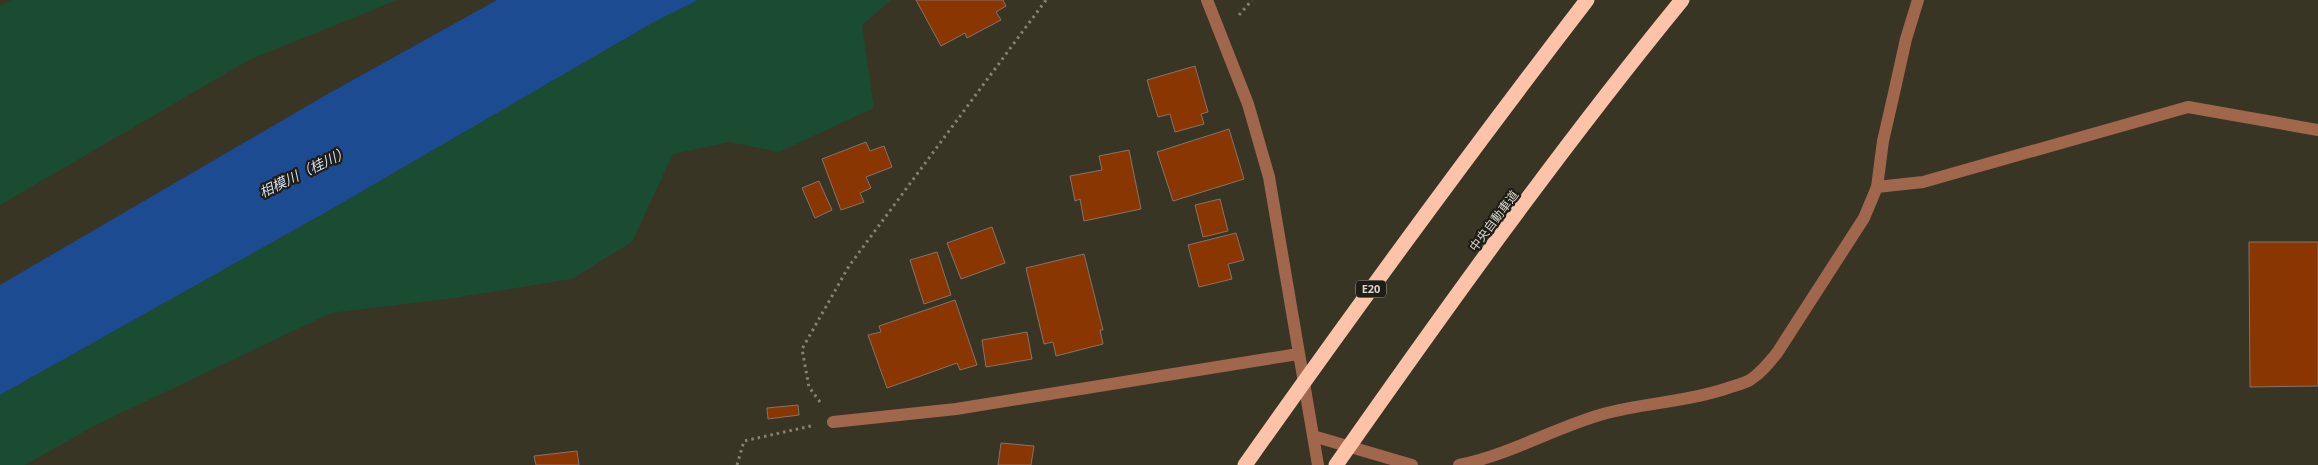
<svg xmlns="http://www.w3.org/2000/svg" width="2318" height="465" font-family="'Open Sans','Noto Sans JP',sans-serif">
<rect width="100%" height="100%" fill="#393525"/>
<!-- green -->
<path fill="#194c31" d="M11,0H397L249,60L0,205V6Z
M698,0H891L862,25L874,108L779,152L729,142L673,154L632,242L572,279L453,298L331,313L94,426L25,465H0V395L321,215L654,22Z"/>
<!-- water -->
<path fill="#1d4b92" d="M497,0H698L654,22L321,215L0,395V285L326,95Z"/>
<!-- building -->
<path fill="#8a3600" stroke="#86736a" d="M916,0H1003L1006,6L996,12L1001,20L967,38L965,33L941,46Z
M1195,66L1208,112L1201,114L1204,124L1175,132L1170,114L1158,117L1147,80Z
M1229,129L1244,179L1173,201L1157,152Z
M866,142L870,151L884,146L892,167L866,177L871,188L860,193L864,202L841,210L822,159Z
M1129,150L1141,209L1084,221L1080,199L1075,201L1070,176L1102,170L1099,156Z
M819,181L832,210L815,218L802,188Z
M1220,199L1228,231L1203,237L1195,205Z
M992,227L1005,263L961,279L947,243Z
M1236,233L1244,260L1228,264L1232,279L1199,287L1188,245Z
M2249,242H2318V386L2250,387Z
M937,252L951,295L924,304L910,260Z
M1084,254L1103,330H1100L1103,344L1056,356L1053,342L1044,344L1026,268Z
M955,300L977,365L960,370L957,363L887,388L868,335L881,332L879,326Z
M1027,332L1032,359L986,367L982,340Z
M798,405L799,415L768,419L767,408Z
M1001,443L1034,446L1031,465H998Z
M577,451L579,465H536L534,456Z"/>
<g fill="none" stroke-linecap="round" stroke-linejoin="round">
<!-- path -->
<path stroke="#858274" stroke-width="3" stroke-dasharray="2.5 4" stroke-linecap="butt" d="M1239,15L1252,0
M820,402L809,387L802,349L849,266L1046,0
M737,465L744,441L811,426"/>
<!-- minor -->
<path stroke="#a0674c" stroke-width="12" d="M1207,0L1248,104L1269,177L1318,465
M1877,187L1923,182L2188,107L2318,130
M833,422L956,409L1298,354
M1313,436L1412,465
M1459,465C1509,455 1554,428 1603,414C1643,403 1685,402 1725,389C1733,386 1743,384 1750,380C1761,373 1769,363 1777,353L1864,218L1877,187L1883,141L1894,93L1906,39L1918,0"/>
<!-- highway -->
<path stroke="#fcc3a9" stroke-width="15" d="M1245,465C1356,308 1470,152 1587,0
M1336,465C1447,307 1560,149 1682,0"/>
</g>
<g text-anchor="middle" stroke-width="4.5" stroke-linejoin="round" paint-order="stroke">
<!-- shield labels -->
<rect fill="#1f1d16" stroke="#a09e95" stroke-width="1" x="1356" y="280.5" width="30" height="17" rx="4"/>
<g font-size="11" font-weight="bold" fill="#d7d5cb">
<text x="1371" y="293">E20</text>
</g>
<!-- street labels -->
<g font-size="12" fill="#d7d5cb" stroke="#1f1d16">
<text transform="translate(1494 221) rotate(-53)" y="4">中央自動車道</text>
</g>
<!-- water labels -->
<g font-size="14" font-style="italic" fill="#cfdcf1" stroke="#1f1d16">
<text transform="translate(304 172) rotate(-26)" y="5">相模川（桂川）</text>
</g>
</g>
</svg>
